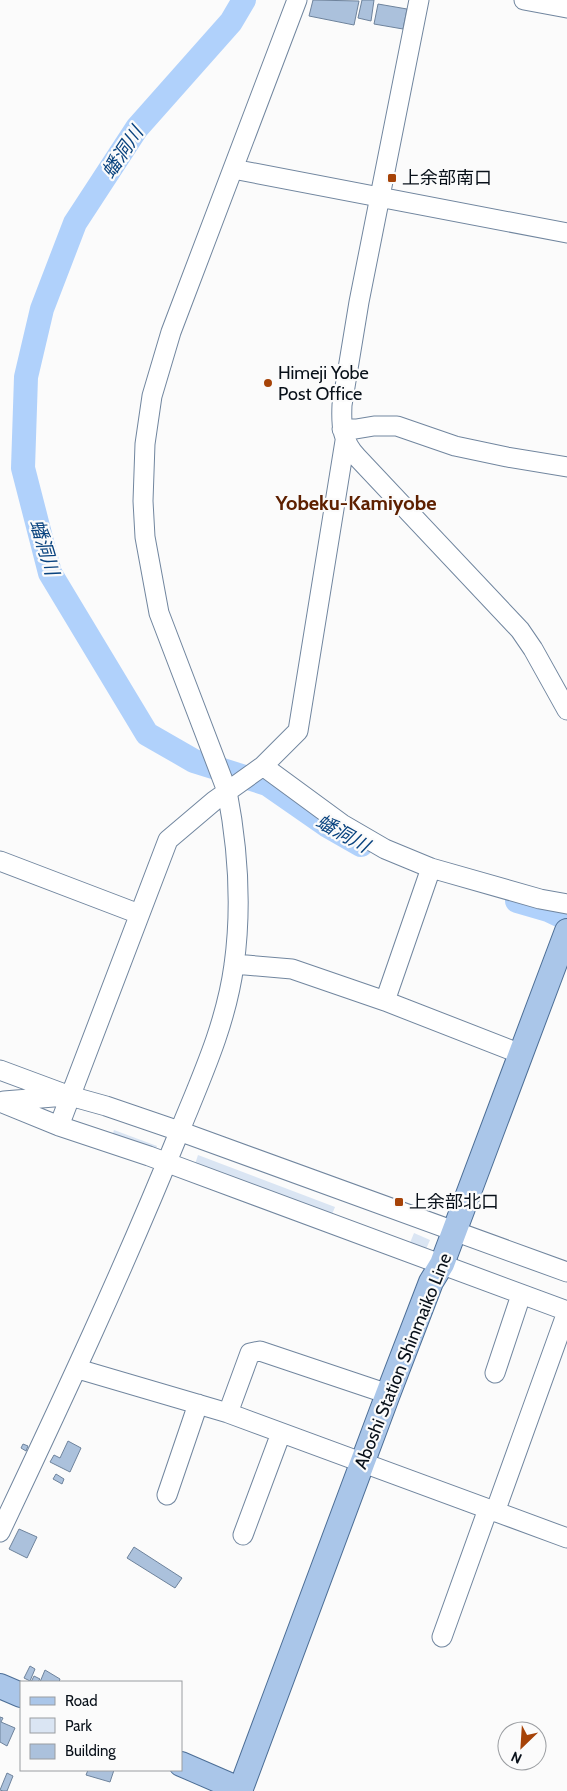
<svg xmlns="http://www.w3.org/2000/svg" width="567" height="1791" font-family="Cabin,'Noto Sans JP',sans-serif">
<rect width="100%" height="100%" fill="#fbfbfb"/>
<!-- green -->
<path fill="#dae5f3" d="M114,1130L157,1146L154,1155L111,1139Z
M198,1155L335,1207L328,1224L192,1173Z
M414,1233L430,1240L423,1256L407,1250Z"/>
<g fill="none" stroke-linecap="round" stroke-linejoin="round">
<!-- river -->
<path stroke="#b0d1fb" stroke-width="24" d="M244,0L231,22L137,128L75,223L42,309L26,377L23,468L50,573L147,734L194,761L267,784L326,825L361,845
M517,901L548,910L567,919"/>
</g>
<!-- building -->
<path fill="#abc1dc" stroke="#6e839c" d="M313,0L359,1L354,25L309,16Z
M362,0H374L371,21L358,18Z
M378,4L407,9L403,29L374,24Z
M68,1441L81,1448L70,1472L50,1462L54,1455L60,1458Z
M23,1444L28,1446L26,1451L21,1448Z
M56,1474L64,1479L62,1484L53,1479Z
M19,1529L37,1537L27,1558L9,1549Z
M134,1547L182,1578L175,1588L127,1558Z
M30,1666L35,1669L30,1681L24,1678Z
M45,1670L60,1679L59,1682H40Z
M34,1676L40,1679L38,1682H31Z
M0,1717L3,1718L1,1722L15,1728L7,1746L0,1742Z
M88,1770H114L110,1782L86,1775Z
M7,1773L13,1776L7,1791H3L0,1790Z"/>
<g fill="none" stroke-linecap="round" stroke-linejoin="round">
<defs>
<path id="minor" d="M419,0L359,302L342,405C341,426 342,441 357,457L520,630L533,649L567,710
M524,0L567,8
M233,169L567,233
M342,429H356L374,426H397L455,446L507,457L567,467
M263,766L342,824L385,849L431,868L540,899L567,904
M0,861L139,914
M234,964L292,969L385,1001L521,1054
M385,1001L431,868
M0,1070L70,1096L106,1106L179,1131L567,1272
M4,1101L66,1096
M0,1102L59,1126L149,1156L567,1311
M59,1126L168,840L214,801L263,766L298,731L345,441
M78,1369L228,1413L567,1538
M495,1373L521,1295
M228,1413L250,1353L260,1351L388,1394
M167,1495L198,1404
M495,1512L567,1312
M0,1532C63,1399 125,1266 180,1130C202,1076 226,1024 234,965C242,907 238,848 227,791L159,613L145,537L143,501L145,444L152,396L171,332L297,0
M243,1535L281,1433
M442,1637L488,1509"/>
<path id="major" d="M0,1686L21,1695
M181,1764L241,1790
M240,1791L388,1394L431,1282L442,1264L567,931"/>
</defs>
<!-- minor casing -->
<use href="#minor" stroke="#71869f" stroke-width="21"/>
<!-- major casing -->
<use href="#major" stroke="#4c6e96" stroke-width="26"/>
<!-- minor -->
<use href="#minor" stroke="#fff" stroke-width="19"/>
<!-- major -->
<use href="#major" stroke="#aac6e9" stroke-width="24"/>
</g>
<!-- markers -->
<g fill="#a64308" stroke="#fbfbfb" stroke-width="2">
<rect x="387" y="173" width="10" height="10" rx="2.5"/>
<circle cx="268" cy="383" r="5"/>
<rect x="394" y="1197" width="10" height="10" rx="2.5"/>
</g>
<g text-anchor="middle" stroke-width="4.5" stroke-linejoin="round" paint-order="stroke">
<!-- poi labels -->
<g font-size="18" fill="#081019" stroke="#fbfbfb" text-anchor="start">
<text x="402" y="184">上余部南口</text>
<text x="278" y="379">Himeji Yobe<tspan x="278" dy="21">Post Office</tspan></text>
<text x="409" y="1208">上余部北口</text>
</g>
<!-- street labels -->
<g font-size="18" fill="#081019" stroke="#fbfbfb">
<text transform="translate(403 1361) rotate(-68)" y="6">Aboshi Station Shinmaiko Line</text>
</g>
<!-- water labels -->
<g font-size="19" font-style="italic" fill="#09437f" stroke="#fbfbfb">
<text transform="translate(122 152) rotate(-56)" y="7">蟠洞川</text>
<text transform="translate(45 547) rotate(73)" y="7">蟠洞川</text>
<text transform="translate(343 833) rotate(29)" y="7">蟠洞川</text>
</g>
<!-- quarter labels -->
<g font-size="20" font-weight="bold" fill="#5e2000" stroke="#fbfbfb">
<text x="356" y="510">Yobeku-Kamiyobe</text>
</g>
</g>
<!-- legend -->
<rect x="20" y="1681" width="162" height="90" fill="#fbfbfb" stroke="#9a9da1"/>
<rect x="30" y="1697" width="25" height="8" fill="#aac6e9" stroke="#9a9da1"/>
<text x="65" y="1706" font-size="15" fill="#081019">Road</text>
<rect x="30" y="1718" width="25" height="15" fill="#dae5f3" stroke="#9a9da1"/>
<text x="65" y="1731" font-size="15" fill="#081019">Park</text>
<rect x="30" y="1744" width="25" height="15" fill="#abc1dc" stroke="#9a9da1"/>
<text x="65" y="1756" font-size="15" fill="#081019">Building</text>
<!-- north arrow -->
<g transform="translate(522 1746) rotate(205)"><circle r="24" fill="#fbfbfb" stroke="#9a9da1"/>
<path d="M0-4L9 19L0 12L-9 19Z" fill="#a64308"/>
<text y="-8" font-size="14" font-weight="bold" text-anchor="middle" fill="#081019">N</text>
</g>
</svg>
